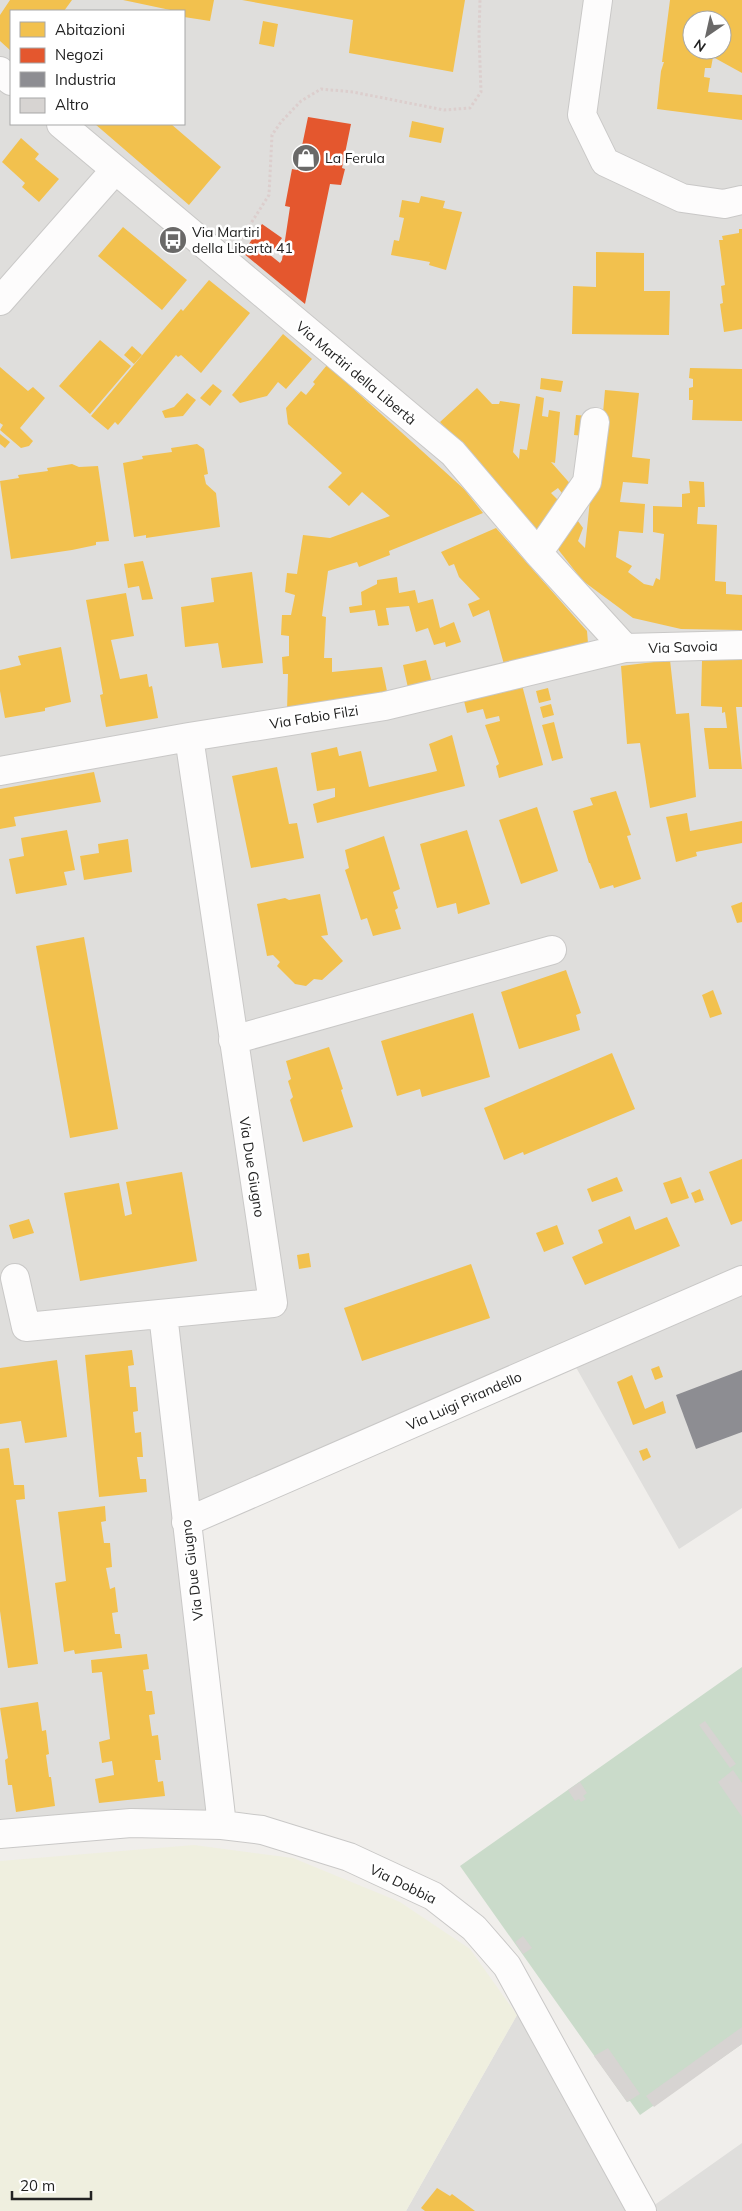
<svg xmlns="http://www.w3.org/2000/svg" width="742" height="2211" font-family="Mulish,sans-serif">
<rect width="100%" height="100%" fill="#f0eeeb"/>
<!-- residential -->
<path fill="#dfdedc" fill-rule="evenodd" d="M0,0H742V1508L679,1549L569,1355L186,1522L222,1825L0,1834ZM11,11H184V124H11ZM692,20H722V50H692Z
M526,2000L642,2211H406L517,2015Z
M742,2143V2211H646Z"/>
<!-- farmland -->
<path fill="#efefdf" d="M194,1845L293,1858L400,1902L470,1949L517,2015L406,2211H0V1861Z"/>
<!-- cemetery -->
<path fill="#cadbca" d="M742,1667V2044L640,2115L630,2101L627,2102L460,1866Z"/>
<!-- homes -->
<path fill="#f2c14e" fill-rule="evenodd" d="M10,0H72L64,11H11V51L0,41V15Z
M123,0H214L210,21L184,17V11H175Z
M242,0H465L453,72L349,53L353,20Z
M670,0H742V73L713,57L711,68H705L704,77L710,78L708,92L742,95V120L657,109L661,71L664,62H662ZM692,20H722V50H692Z
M263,21L278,24L274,47L259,44Z
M412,121L444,128L441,143L409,137Z
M95,124H171L221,167L189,205Z
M21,138L39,154L35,159L59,179L39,202L22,187L25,183L2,162Z
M421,196L445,201L443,208L462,212L446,270L429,265L430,262L391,255L394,240L399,241L404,218L399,217L402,200L419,203Z
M123,227L187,280L162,310L98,256Z
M739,229H742V329L724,332L720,304L723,303L721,286L725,285L719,240H723L722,236L739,233Z
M596,252L644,253V291H670L669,335L572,334L573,286L596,287Z
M209,280L250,313L201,373L181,355L178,357L176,355L118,425L115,422L108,430L91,416L181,309L183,311Z
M283,334L312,359L286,389L278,382L267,396L240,403L232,395Z
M100,340L131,366L90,414L59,386Z
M132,346L142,355L134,364L124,355Z
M327,365L464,489L483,513L389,551L390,555L359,567L357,562L328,571L322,616L326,617L324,658H332V672L382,667L388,696L287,711L288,674H283L282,657L289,656V636L281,635L282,615H291L295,595L285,592L287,573L297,574L303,535L330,538L390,516L362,492L349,506L328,487L342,473L288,424L286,408L301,391L306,395L315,384L313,382Z
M0,367L28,391L33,387L45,398L20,428L33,441L29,446L21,448L0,430L3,425L0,423Z
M690,368L742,369V421L692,420L693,400H689V388L693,387V379L689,378Z
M541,378L563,381L561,392L540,389Z
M213,384L222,391L210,406L200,398Z
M477,388L492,404H499L500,401L520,404L513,452L519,459L520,449L527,450L536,396L544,398L542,416L548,417L549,410L560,412L555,463L551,462L574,488L565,497L558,488L551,493L564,506L543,538L440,422Z
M605,390L639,393L632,457L650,459L648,484L623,482L620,502L645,504L643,533L619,531L616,557L632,566L628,572L644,584L653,586L656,578L660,580L664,534L653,532V506L682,507V494L690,493L689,481L704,482L705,507H698L697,524L717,525L715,581L726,582V594L742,595V638H738L739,630L681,629L633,618L579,578V576L557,548L575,517L583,528L578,541L585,548L590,500L601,436Z
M187,393L196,400L183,416L165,418L162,411L174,407Z
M576,415L588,416L585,436L574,435Z
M0,434L10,442L5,448L0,444Z
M197,444L204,449L208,474L204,475L206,484L216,493L220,527L146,538V535L134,537L123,463L143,459L142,456L172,452L171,448Z
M72,464L79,467L98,466L109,541L96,542V545L72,550L11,559L0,481L19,478L18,475L48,471L47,468Z
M496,528L587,631L588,643L505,668L489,610L473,617L468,604L480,599L459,577L454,564L449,566L441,552Z
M143,561L153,599L142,600L139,586L128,588L124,564Z
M252,572L263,663L222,668L218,643L185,647L181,607L214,602L211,578Z
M397,577L399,593L415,590L418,603L433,599L440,628L454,622L461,642L446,647L445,642L434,645L428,628L416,632L409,606L386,608L389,625L378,626L375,610L350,613L349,607L362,605L361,592L377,584V580Z
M126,593L134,636L111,640L120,679L147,674L149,687L152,686L158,718L106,727L100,695L103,694L86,600Z
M61,647L71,702L45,708V711L5,718L0,691V670L21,665L18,656Z
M426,660L432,683L408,688L403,665Z
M670,660L676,714L689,713L696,797L650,808L640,743L627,744L621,666Z
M702,660H742V707H736L742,769H709L704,728H727L725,712L722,713V707L701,706Z
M522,685L543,765L499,778L496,766L499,764L485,725L500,721L499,716L486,719L483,709L467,713L464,701Z
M548,688L551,700L539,703L536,691Z
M551,704L554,715L543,718L540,707Z
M554,722L563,758L552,761L542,725Z
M452,735L465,786L317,823L313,804L335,797V788L317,791L311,753L337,747L339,756L361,751L369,787L437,771L429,744Z
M277,767L289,824L297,823L304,858L251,868L232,776Z
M94,772L101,802L14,817L16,826L0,829V789Z
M616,791L631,835L627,836L641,879L614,888L613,885L600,889L590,863H589L573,811L593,805L590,798Z
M537,807L558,871L521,884L499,820Z
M687,813L690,831L742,821V843L696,852L697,856L676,862L666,817Z
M67,830L75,870L64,872L67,885L16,894L9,859L24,856L21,838Z
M467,830L490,904L458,914L456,903L437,908L420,844Z
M384,836L400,889L393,892L398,908L395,910L401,929L373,936L367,918L361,920L345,870L349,868L345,850Z
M128,839L132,872L84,880L80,856L99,853L98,844Z
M320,894L328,935L321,936L343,961L322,980L314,979L306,986L295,984L277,966L280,962L273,955L267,956L257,904L285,898L289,900Z
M742,902V922L737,923L731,906Z
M84,937L118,1129L70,1138L36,946Z
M566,970L581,1013L576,1015L580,1030L519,1049L501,992Z
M713,990L722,1014L710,1018L702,995Z
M473,1013L490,1077L422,1097L420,1089L397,1096L381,1041Z
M329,1047L343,1089L341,1090L353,1127L303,1142L290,1100L293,1097L288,1081L291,1079L286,1061Z
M612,1053L635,1109L524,1155L523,1152L504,1160L484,1108Z
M742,1159V1221L731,1225L709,1172Z
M182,1172L197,1261L80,1281L64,1193L119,1183L125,1216L132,1214L126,1182Z
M617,1177L623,1191L592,1202L587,1189Z
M681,1177L689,1198L671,1204L663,1183Z
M700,1189L704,1200L695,1203L691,1193Z
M630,1216L635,1230L667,1217L680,1246L585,1285L572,1257L603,1243L598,1230Z
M29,1219L34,1233L13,1239L9,1225Z
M557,1225L564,1244L544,1252L536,1233Z
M309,1253L311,1267L299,1269L297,1255Z
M471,1264L490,1318L362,1361L344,1308Z
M132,1350L134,1365L128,1366L130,1387H136L138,1411L133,1412L135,1433L141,1432L143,1457H137L140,1479H146L147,1492L99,1497L85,1355Z
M57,1360L67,1437L25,1443L21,1421L0,1424V1368Z
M659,1366L663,1377L655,1380L651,1369Z
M632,1375L645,1409L663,1401L666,1413L633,1425L617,1382Z
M9,1448L14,1485H24L25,1499L16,1500L38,1664L8,1668L0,1611V1449Z
M647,1448L651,1457L643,1461L639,1451Z
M105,1506L106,1521L101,1522L104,1543H110L112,1567L106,1568L110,1589L115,1587L118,1612L112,1613L115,1634H120L122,1648L75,1654L74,1650L64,1652L55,1583L66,1581L58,1512Z
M147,1654L149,1669L143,1670L146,1691H152L155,1714L149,1715L152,1736L158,1735L161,1760H155L158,1782L163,1781L165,1796L99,1803L95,1779L114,1775L112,1761L102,1763L99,1742L110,1739L102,1672L92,1673L91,1660Z
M38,1702L42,1731L46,1730L49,1754L46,1755L49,1777H51L55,1806L16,1812L12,1785H8L5,1760L8,1758L0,1708Z
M437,2188L450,2196L452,2194L475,2211H425L421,2208Z"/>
<!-- shops -->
<path fill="#e4572e" d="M308,117L351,124L342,168L345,169L341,185L330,184L305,304L243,253L262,224L282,238L270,255L280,263L282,260L290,207L285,206L292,169L297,170Z"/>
<!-- industry -->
<path fill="#8d8d92" d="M742,1370V1432L696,1449L676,1395Z"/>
<!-- building -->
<path fill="#d7d4d2" d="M705,1721L736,1764L730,1768L699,1725Z
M733,1770L742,1783V1817L718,1782Z
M580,1782L587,1793L583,1796L586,1799L581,1802L579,1799L575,1801L568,1790Z
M523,1936L532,1948L523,1954L515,1942Z
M742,2027V2044L654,2107L646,2096Z
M608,2048L640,2094L627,2102L594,2056Z"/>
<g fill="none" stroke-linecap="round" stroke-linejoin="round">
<defs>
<path id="minor" d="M598,0L582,115L605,162L682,198L724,204L742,200
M0,71L11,81
M61,124L453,453L538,553L625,648
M0,301L115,170
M538,553L587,482L595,422
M0,771L189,737L385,706L625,648L742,645
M233,1040L552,950
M15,1278L26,1327L273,1303L189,737
M163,1314L222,1825
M186,1522L742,1280
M0,1834L131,1823L222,1825L262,1830L349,1857L433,1896L474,1928L507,1966L642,2211"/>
</defs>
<!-- minor casing -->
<use href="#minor" stroke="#c9c8c7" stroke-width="30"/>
<!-- path -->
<path stroke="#dccecd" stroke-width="3" stroke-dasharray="2.5 2.5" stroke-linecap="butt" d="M241,239L269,195L272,135L281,122L301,101L321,89L353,92L444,110L470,108L481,92L479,35L480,0"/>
<!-- minor -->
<use href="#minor" stroke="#fdfcfc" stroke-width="28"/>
</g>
<!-- icons -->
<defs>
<symbol id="shop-disc" viewBox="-11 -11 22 22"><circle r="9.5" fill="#6a6968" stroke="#fff"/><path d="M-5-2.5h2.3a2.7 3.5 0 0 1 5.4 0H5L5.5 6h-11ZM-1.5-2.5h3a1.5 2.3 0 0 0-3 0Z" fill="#fff"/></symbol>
<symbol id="bus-disc" viewBox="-11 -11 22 22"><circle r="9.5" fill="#6a6968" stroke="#fff"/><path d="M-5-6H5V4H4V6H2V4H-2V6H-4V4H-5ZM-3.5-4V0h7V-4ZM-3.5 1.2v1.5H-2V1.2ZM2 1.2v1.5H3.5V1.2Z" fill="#fff"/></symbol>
</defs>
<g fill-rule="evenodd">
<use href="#shop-disc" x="290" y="142" width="32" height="32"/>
<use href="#bus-disc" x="157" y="224" width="32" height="32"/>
</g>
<g text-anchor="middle" stroke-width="5" stroke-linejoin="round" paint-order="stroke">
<!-- poi labels -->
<g font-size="14" fill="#222" stroke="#fff" text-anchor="start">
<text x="325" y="163">La Ferula</text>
<text x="192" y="237">Via Martiri<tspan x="192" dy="16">della Libertà 41</tspan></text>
</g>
<!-- street labels -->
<g font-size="14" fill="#222" stroke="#fff">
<text transform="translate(356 373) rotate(40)" y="5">Via Martiri della Libertà</text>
<text transform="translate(683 647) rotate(-2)" y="5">Via Savoia</text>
<text transform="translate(314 717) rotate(-9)" y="5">Via Fabio Filzi</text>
<text transform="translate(252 1167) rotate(81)" y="5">Via Due Giugno</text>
<text transform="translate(464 1401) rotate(-24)" y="5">Via Luigi Pirandello</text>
<text transform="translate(192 1570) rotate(-97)" y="5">Via Due Giugno</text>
<text transform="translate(403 1884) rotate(26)" y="5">Via Dobbia</text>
</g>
</g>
<!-- legend -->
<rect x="10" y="10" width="175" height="115" fill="#ffffff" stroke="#a7a7a7"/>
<rect x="20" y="22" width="25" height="15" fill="#f2c14e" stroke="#a7a7a7"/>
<text x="55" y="35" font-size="15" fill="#222222">Abitazioni</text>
<rect x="20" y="48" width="25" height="15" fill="#e4572e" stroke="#a7a7a7"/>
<text x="55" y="60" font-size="15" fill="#222222">Negozi</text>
<rect x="20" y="72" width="25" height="15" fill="#8d8d92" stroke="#a7a7a7"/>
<text x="55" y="85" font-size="15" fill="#222222">Industria</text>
<rect x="20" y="98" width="25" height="15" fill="#d7d4d2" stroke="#a7a7a7"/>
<text x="55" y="110" font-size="15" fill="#222222">Altro</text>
<!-- north arrow -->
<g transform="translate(707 35) rotate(214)"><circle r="24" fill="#ffffff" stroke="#a7a7a7"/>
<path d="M0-4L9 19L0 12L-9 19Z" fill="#6a6968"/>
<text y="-8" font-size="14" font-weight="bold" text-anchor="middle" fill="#222222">N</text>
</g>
<!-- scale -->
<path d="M12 2191v8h79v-8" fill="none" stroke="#222222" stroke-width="2.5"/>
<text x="20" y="2191" font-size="15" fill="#222222" stroke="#ffffff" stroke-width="4" paint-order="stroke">20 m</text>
</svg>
